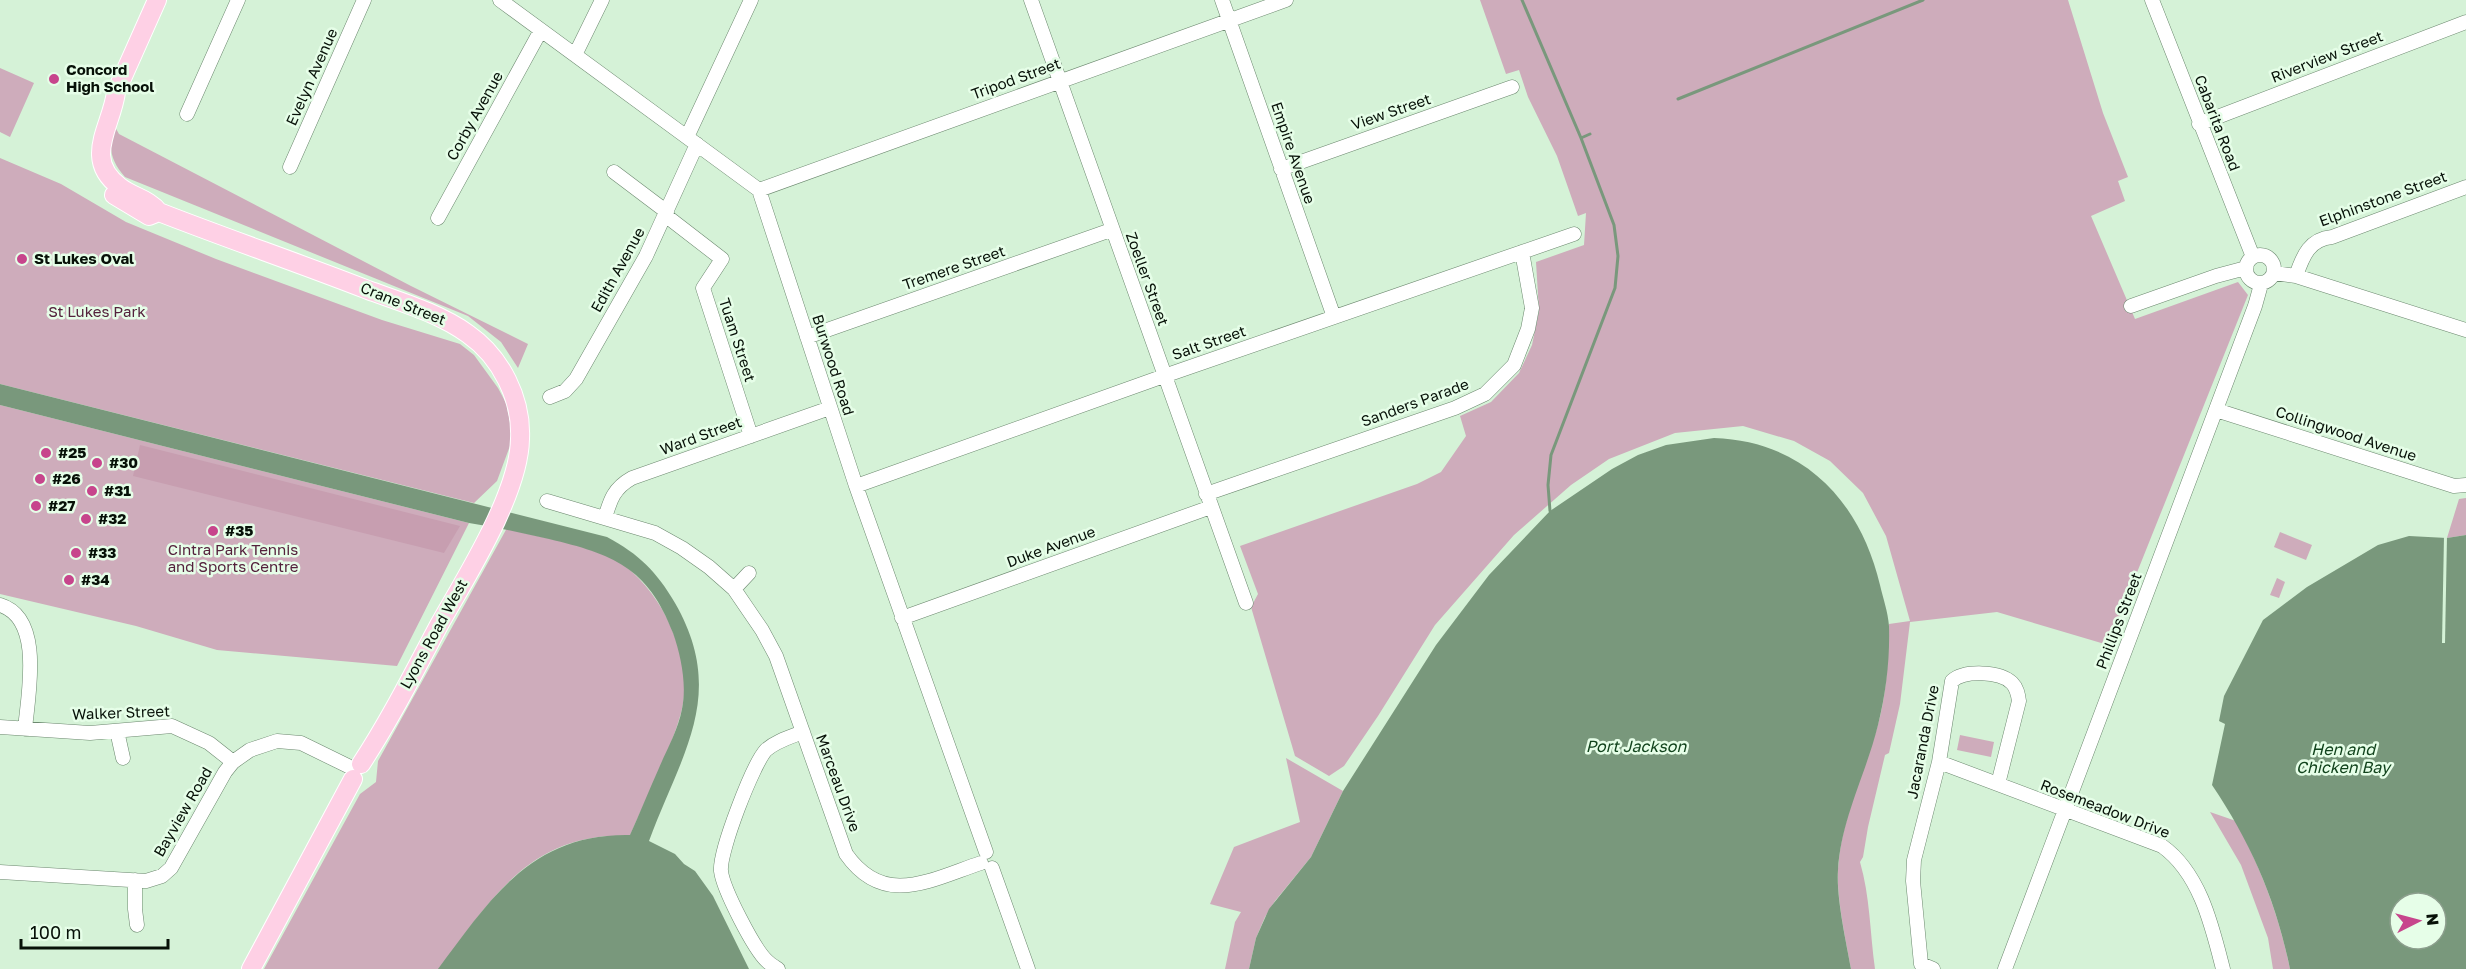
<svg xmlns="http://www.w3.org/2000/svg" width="2466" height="969" font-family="'Golos Text',sans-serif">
<rect width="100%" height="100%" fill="#d5f2d7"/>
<!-- green -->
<path fill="#ceacbb" d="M1480,0H2068L2103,113L2128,177L2118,181L2125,201L2091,216L2135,319L2238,282L2248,295L2108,645L1997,612L1910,622L1900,704L1889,753L1885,755L1868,827L1863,857L1860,862C1870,896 1870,933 1875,969H1851C1846,941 1836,896 1838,869C1841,820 1863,775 1877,728C1887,695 1888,659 1889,624L1910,621L1886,536L1863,493L1830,461L1794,441L1743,426L1675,433L1609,459L1571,485L1514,535L1435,625L1378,716L1344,766L1329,776L1295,756L1251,607L1258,594L1240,546L1417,484L1441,472L1466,436L1460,416L1491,402L1519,373L1532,345L1539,311L1536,262L1584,245L1586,213L1578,216L1557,156L1528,97L1519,70L1506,74Z
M0,68L34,83L10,137L0,132Z
M115,127L119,134L411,286L528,344L518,368L501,342L468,316L125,177C111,161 107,147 115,127Z
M0,158L61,184L126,222L216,259L382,320L460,344L474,355L498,388L506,403L511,426V443L497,481L474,503L0,384Z
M0,405L469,523L397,666L217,650L136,626L0,594Z
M2466,498V535L2447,538L2459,499Z
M507,528C540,539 578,541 609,556C659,581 696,658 681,713C670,753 646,797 630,836C531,831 491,899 439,969H264L360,794L376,782L378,761Z
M2280,532L2312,545L2306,560L2274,547Z
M2277,578L2285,582L2279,598L2270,595Z
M1960,735L1994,742L1991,757L1957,750Z
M1286,758L1343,791L1311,857L1275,901L1265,917L1256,938L1249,969H1225L1235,922L1241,912L1210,904L1234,847L1300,822Z
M2210,812L2236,821C2261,869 2279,915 2290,969H2273L2268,938L2241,865Z"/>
<!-- forest -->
<path fill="#c79eb0" d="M140,445L460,526L444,553L133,476Z"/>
<!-- water -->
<path fill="#79987c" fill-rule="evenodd" d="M0,384L607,537C639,554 657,572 675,603C728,695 681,754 649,841L675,854L684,864L695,871L713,896L749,969H438C491,898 532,833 630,835C640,813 649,790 659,768C667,749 678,730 682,709C687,684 681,656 673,633C648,567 612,554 549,539C522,533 496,527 469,523L0,405Z
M1714,438C1804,441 1860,501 1880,585C1883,598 1888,612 1889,626C1890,659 1886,693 1878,725C1866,774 1841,819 1838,870C1836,897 1846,941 1851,969H1249L1256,938L1269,909L1311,857L1343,791L1436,645L1489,575L1550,511L1612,469L1638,455L1666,445Z
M2466,535V969H2290C2276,900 2251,843 2212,785L2225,724L2219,721L2224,696L2263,620L2307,587L2378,545L2409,536L2447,538ZM2400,903H2436V939H2400Z"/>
<!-- pier -->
<path fill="#d5f2d7" d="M2444,536H2447L2445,643H2442Z"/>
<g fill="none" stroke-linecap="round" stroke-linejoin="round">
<!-- stream -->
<path stroke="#79987c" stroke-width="3" d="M1522,0L1581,138L1614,225L1618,256L1615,288L1551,455L1548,485L1550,511
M1678,99L1923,0
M1581,138L1590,134"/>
<defs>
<path id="minor" d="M500,0L759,190L856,486L986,852
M1031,0L1246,603
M1222,0L1334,317
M2152,0L2253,257
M575,55L602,0
M187,114L238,0
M2199,124L2466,22
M687,137L751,0
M290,167L364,0
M1281,169L1512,87
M614,172L667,212
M759,190L1286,0
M665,215L722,259L703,288L751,436
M438,218L541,30
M2246 269a14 14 0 1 1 28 0a14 14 0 1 1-28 0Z
M2274,273L2296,276L2466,330
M2296,276C2303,255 2310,239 2332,237L2466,187
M2131,306L2216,276L2246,268
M807,337L1111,230
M550,397L565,391L576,379L646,256L697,144
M2216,410L2454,486L2466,485
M856,486L1164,376L1574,234
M1206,494L1455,408L1485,394L1514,365L1528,329L1532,308L1522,252
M547,501L655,533L682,548L709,567L734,589L762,630L776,656L846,854C884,908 930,880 981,863
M605,518C610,500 614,488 632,478L830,408
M734,589L749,573
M0,605C44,618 28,695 25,729
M902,618L1211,507
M0,727L90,733L172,726L209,743L233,762
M117,731L123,758
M1939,762L2162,846C2200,873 2212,926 2223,969
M992,868L1028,969
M0,872L146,881L162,876L171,868L225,772L233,762L250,750L277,741L301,743L348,766
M135,880V909L137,925
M778,969C775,967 770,964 767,961C754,949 723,889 721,871C719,852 753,764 766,750C776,741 790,737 803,732
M1933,969L1921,964L1913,881L1914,860L1939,762L1952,681C1964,670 2000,671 2012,683C2017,688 2018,694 2019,701L1998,784
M2005,969L2255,306L2260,288L2259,284"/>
<path id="major" d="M157,0L116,92C112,126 82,159 120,187C133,197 149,199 159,212C228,239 299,263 368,290C401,302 439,313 468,334C501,357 522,399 520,439C519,494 466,577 439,625C414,672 390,720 361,764
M114,195L149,216L159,212
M251,969L353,779"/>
</defs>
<!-- minor casing -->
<use href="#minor" stroke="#6c886f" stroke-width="15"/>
<!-- major casing -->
<use href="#major" stroke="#fff" stroke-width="20"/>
<!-- minor -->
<use href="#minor" stroke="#fff" stroke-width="14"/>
<!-- major -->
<use href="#major" stroke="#fed0e5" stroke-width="18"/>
</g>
<!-- markers -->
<g fill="#c7458c" stroke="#e6fee8" stroke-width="2">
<circle cx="54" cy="79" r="6"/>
<circle cx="22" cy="259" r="6"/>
<circle cx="46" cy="453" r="6"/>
<circle cx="97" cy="463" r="6"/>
<circle cx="40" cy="479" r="6"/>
<circle cx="92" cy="491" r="6"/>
<circle cx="36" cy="506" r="6"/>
<circle cx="86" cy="519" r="6"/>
<circle cx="213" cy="531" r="6"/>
<circle cx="76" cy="553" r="6"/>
<circle cx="69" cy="580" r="6"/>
</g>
<g text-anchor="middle" stroke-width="5" stroke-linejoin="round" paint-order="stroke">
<!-- street labels -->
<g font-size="15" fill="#071108" stroke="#e6fee8">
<text transform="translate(2327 57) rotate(-21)" y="5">Riverview Street</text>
<text transform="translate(312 77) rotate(-66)" y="5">Evelyn Avenue</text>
<text transform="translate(1016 79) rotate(-20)" y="5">Tripod Street</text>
<text transform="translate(1391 112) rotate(-19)" y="5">View Street</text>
<text transform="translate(475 116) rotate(-61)" y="5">Corby Avenue</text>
<text transform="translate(2217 123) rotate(69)" y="5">Cabarita Road</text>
<text transform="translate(1293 153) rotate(71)" y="5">Empire Avenue</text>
<text transform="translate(2383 199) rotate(-20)" y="5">Elphinstone Street</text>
<text transform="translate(954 268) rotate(-19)" y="5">Tremere Street</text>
<text transform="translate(618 270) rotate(-61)" y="5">Edith Avenue</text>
<text transform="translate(1147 279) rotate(70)" y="5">Zoeller Street</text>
<text transform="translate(403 304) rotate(22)" y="5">Crane Street</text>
<text transform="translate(737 340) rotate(72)" y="5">Tuam Street</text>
<text transform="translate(1209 343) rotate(-19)" y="5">Salt Street</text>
<text transform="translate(833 365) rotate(72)" y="5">Burwood Road</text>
<text transform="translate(1415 403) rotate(-20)" y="5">Sanders Parade</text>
<text transform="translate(2346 434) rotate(18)" y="5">Collingwood Avenue</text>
<text transform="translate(701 436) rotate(-20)" y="5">Ward Street</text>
<text transform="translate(1051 547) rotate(-20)" y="5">Duke Avenue</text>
<text transform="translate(2119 621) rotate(-69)" y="5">Phillips Street</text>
<text transform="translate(434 634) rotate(-61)" y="5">Lyons Road West</text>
<text transform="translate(121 713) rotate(-2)" y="5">Walker Street</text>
<text transform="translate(1923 742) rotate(-79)" y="5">Jacaranda Drive</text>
<text transform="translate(838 783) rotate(70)" y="5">Marceau Drive</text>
<text transform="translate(2105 809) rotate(21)" y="5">Rosemeadow Drive</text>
<text transform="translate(183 812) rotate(-60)" y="5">Bayview Road</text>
</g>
<!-- poi labels -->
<g font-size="15" font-weight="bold" fill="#071108" stroke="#e6fee8" text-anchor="start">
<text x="66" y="75">Concord<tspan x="66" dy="17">High School</tspan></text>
<text x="34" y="264">St Lukes Oval</text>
<text x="58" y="458">#25</text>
<text x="109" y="468">#30</text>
<text x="52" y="484">#26</text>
<text x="104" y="496">#31</text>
<text x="48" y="511">#27</text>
<text x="98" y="524">#32</text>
<text x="225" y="536">#35</text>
<text x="88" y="558">#33</text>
<text x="81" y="585">#34</text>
</g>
<!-- park labels -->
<g font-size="15" fill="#54213c" stroke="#e6fee8">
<text x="97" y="317">St Lukes Park</text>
<text x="233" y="555">Cintra Park Tennis<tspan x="233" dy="17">and Sports Centre</tspan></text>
</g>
<!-- water labels -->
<g font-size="16" font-style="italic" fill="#11431c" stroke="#e6fee8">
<text x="1636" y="752">Port Jackson</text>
<text x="2343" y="755">Hen and<tspan x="2343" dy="18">Chicken Bay</tspan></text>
</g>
</g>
<!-- north arrow -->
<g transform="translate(2418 921) rotate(84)"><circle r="28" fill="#e6fee8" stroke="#8d9f8e" stroke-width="1.5"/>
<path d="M0-4.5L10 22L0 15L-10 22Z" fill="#c7458c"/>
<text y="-9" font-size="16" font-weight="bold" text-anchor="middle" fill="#071108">N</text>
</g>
<!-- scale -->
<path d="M21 939v9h147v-9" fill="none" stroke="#071108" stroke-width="3"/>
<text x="30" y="939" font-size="18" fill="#071108" stroke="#e6fee8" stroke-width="4.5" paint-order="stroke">100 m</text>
</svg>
